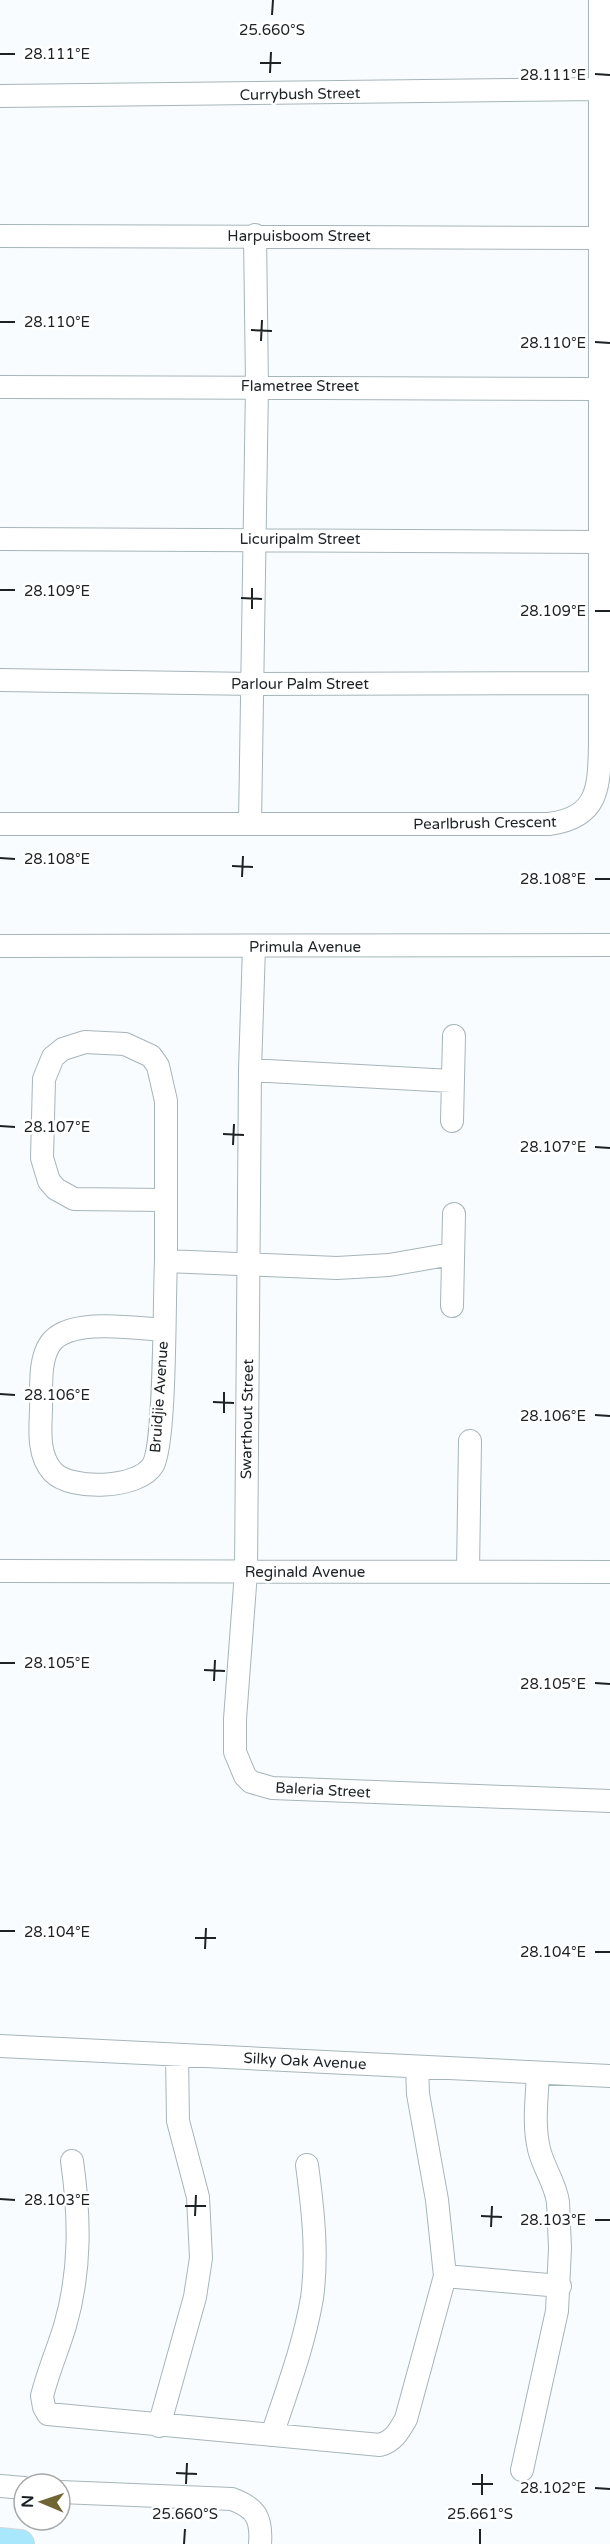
<svg xmlns="http://www.w3.org/2000/svg" width="610" height="2544" font-family="'Varela Round',sans-serif">
<rect width="100%" height="100%" fill="#f9fcfe"/>
<g fill="none" stroke-linecap="round" stroke-linejoin="round">
<defs>
<path id="minor" d="M0,96L599,89
M0,236L599,238
M0,387L600,389
M0,539L599,542
M0,680L254,684L600,683
M0,824H549C599,817 599,788 600,744V0
M250,824L257,386L255,235
M0,946L610,945
M254,947L250,1070L246,1572L235,1719V1752L245,1776L251,1782L272,1788L610,1801
M250,1070L452,1081
M452,1121L454,1036
M164,1200L74,1199L56,1189L49,1181L42,1158L44,1079L53,1057L63,1049L85,1042L125,1044L151,1056L158,1066L166,1101V1261L337,1268L389,1265L452,1254
M452,1306L454,1214
M163,1330C135,1328 68,1317 50,1344C38,1362 42,1391 41,1411C40,1431 38,1456 53,1472C71,1491 139,1489 153,1465C166,1442 164,1297 166,1261
M0,1571L610,1572
M468,1571L470,1441
M0,2046L610,2076
M72,2161C80,2217 81,2271 65,2326C58,2349 48,2372 42,2396L44,2407L48,2414L380,2445C394,2441 399,2431 406,2419L445,2276L437,2200L418,2094L417,2067
M445,2276L560,2286
M159,2426L195,2297L201,2258L198,2197L178,2121L177,2055
M272,2435C287,2390 304,2345 312,2298C318,2254 313,2210 307,2165
M522,2470L557,2311L560,2248L558,2202C555,2182 543,2167 539,2149C533,2124 537,2098 538,2073
M0,2486L24,2488
M60,2492L232,2499C256,2508 262,2518 260,2544"/>
<path id="major" d="M0,2542L20,2544"/>
</defs>
<!-- minor casing -->
<use href="#minor" stroke="#a6b5bb" stroke-width="24"/>
<!-- major casing -->
<use href="#major" stroke="#d6d7d8" stroke-width="30"/>
<!-- minor -->
<use href="#minor" stroke="#fff" stroke-width="22"/>
<!-- major -->
<use href="#major" stroke="#a8e7fc" stroke-width="28"/>
</g>
<!-- ticks -->
<path fill="none" stroke="#1d2325" stroke-width="2" d="M272,15L273,0M0,54H15M260,63H281M270,73L271,52M595,74L610,75M0,322H15M251,330L272,331M261,341L262,320M595,342L610,343M0,590H15M241,598L262,599M252,609V588M595,611H610M0,858L15,859M232,866L253,867M242,877L243,856M595,879H610M0,1126L15,1127M223,1134L244,1135M233,1145L234,1124M595,1147L610,1148M0,1394L15,1395M213,1402L234,1403M224,1413V1392M595,1415L610,1416M0,1663H15M204,1670L225,1671M214,1681L215,1660M595,1683L610,1684M0,1931H15M195,1938H216M205,1949L206,1928M595,1952H610M0,2199L15,2200M185,2206H206M195,2216L196,2195M481,2216L502,2217M595,2220H610M491,2227L492,2206M176,2473L197,2474M186,2484L187,2463M472,2484H493M595,2488L610,2489M482,2495V2474M184,2544L185,2529M480,2544V2529"/>
<g text-anchor="middle" stroke-width="5" stroke-linejoin="round" paint-order="stroke">
<!-- street labels -->
<g font-size="15" fill="#1d2325" stroke="#fff">
<text transform="translate(300 94) rotate(-1)" y="5">Currybush Street</text>
<text x="299" y="241">Harpuisboom Street</text>
<text x="300" y="391">Flametree Street</text>
<text x="300" y="544">Licuripalm Street</text>
<text x="300" y="689">Parlour Palm Street</text>
<text transform="translate(485 823) rotate(-1)" y="5">Pearlbrush Crescent</text>
<text x="305" y="952">Primula Avenue</text>
<text transform="translate(159 1397) rotate(-86)" y="5">Bruidjie Avenue</text>
<text transform="translate(247 1419) rotate(-89)" y="5">Swarthout Street</text>
<text x="305" y="1577">Reginald Avenue</text>
<text transform="translate(323 1790) rotate(3)" y="5">Baleria Street</text>
<text transform="translate(305 2061) rotate(3)" y="5">Silky Oak Avenue</text>
</g>
</g>
<g font-size="15" text-anchor="middle" fill="#1d2325" stroke="#fff" stroke-width="5" stroke-linejoin="round" paint-order="stroke">
<text x="272" y="35">25.660°S</text>
<text x="57" y="59">28.111°E</text>
<text x="553" y="80">28.111°E</text>
<text x="57" y="327">28.110°E</text>
<text x="553" y="348">28.110°E</text>
<text x="57" y="596">28.109°E</text>
<text x="553" y="616">28.109°E</text>
<text x="57" y="864">28.108°E</text>
<text x="553" y="884">28.108°E</text>
<text x="57" y="1132">28.107°E</text>
<text x="553" y="1152">28.107°E</text>
<text x="57" y="1400">28.106°E</text>
<text x="553" y="1421">28.106°E</text>
<text x="57" y="1668">28.105°E</text>
<text x="553" y="1689">28.105°E</text>
<text x="57" y="1937">28.104°E</text>
<text x="553" y="1957">28.104°E</text>
<text x="57" y="2205">28.103°E</text>
<text x="553" y="2225">28.103°E</text>
<text x="553" y="2493">28.102°E</text>
<text x="185" y="2519">25.660°S</text>
<text x="480" y="2519">25.661°S</text>
</g>
<!-- north arrow -->
<g transform="translate(42 2502) rotate(272)"><circle r="28" fill="#ffffff" stroke="#a5a7a8" stroke-width="1.5"/>
<path d="M0-4.5L10 22L0 15L-10 22Z" fill="#6f6633"/>
<text y="-9" font-size="16" font-weight="bold" text-anchor="middle" fill="#1d2325">N</text>
</g>
</svg>
